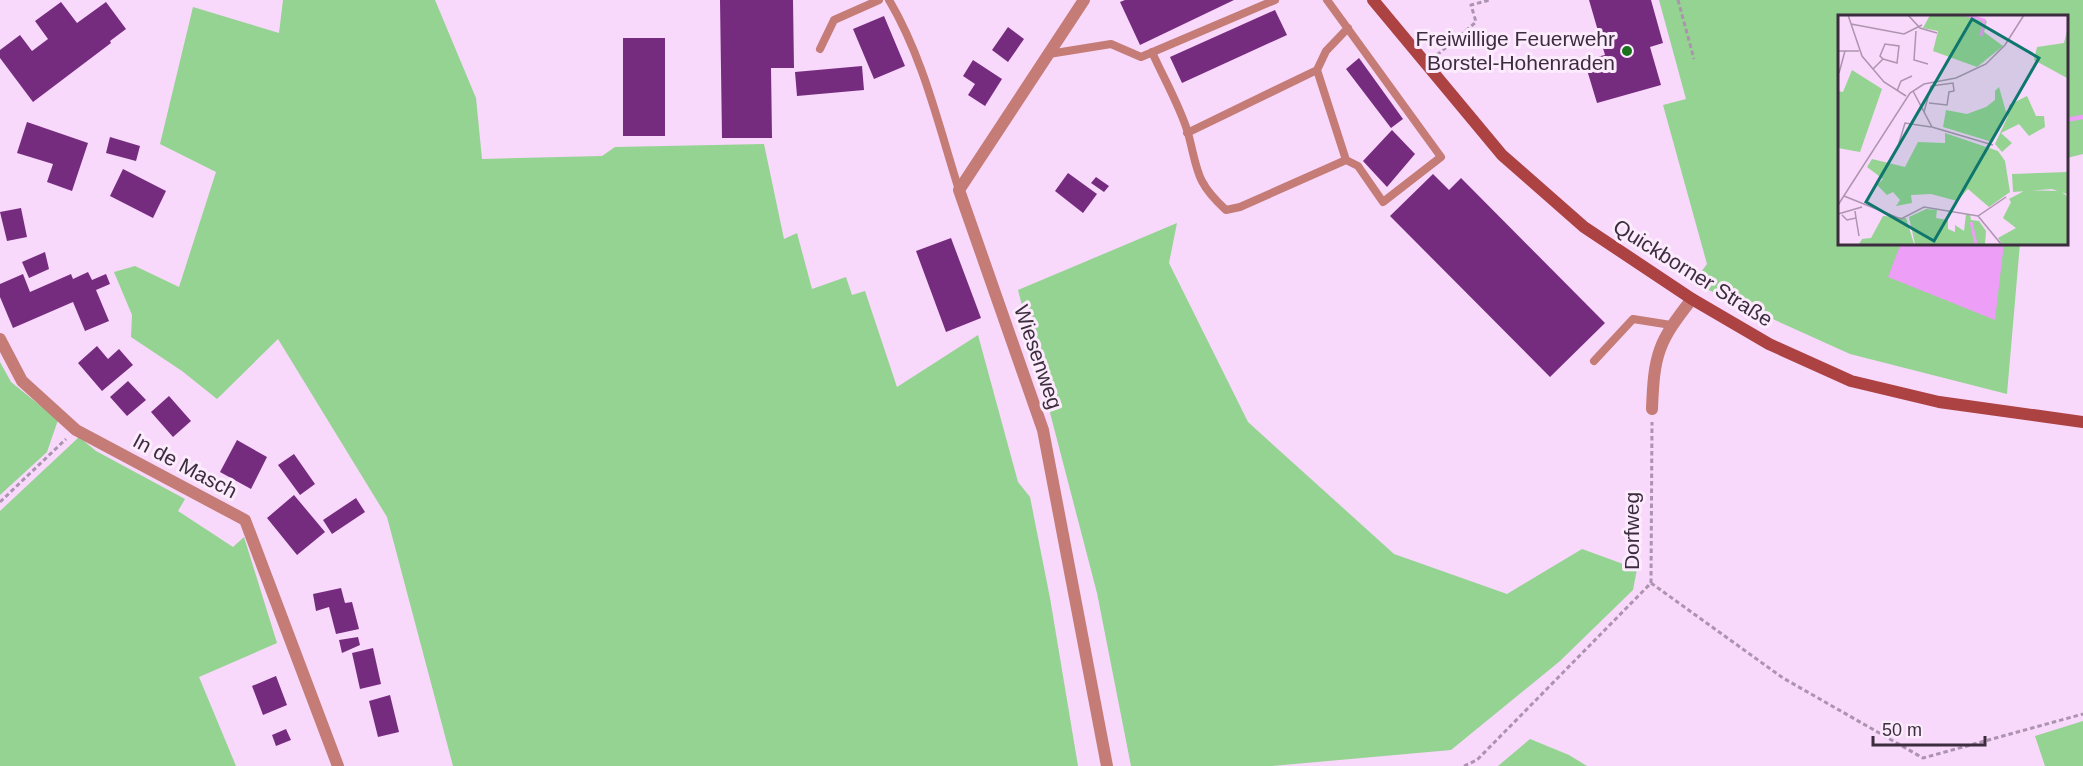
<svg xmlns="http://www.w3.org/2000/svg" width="2083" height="766" font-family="Arial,sans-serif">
<rect width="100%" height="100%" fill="#f8d8fb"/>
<!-- green -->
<path fill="#94d391" d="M283,0H435L476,98L482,159L602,156L615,147L764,144L784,239L797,233L812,289L846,277L852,295L865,291L897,387L978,335L1018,482L1030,497L1050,598L1078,766H453L387,517L278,339L217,399L182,371L131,337L132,315L114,272L135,266L179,287L216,172L160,144L193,7L279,33Z
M1659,0H2083V154L2067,158L2066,16H1840V243H2020L2007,394L1850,354L1693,283L1707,264L1663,105L1686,99Z
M1177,223L1169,263L1248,422L1394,554L1507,594L1582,549L1637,569L1633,590L1560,661L1451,750L1272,766H1131L1097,593L1018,290Z
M0,362L11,382L58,420L47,452L0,495Z
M79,437L96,451L185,499L178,511L233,547L244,537L277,643L199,677L236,766H0V511Z
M2083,721V766H2045L2035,736Z
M1530,739L1569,755L1587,766H1498Z"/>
<!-- water -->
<path fill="#ed9ef6" d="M1901,243H2004L1995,320L1888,277Z"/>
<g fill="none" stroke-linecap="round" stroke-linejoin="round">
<!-- stream -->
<path stroke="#ed9ef6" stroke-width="4.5" d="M2066,120L2083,117"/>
</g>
<!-- building -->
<path fill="#762c7e" d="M720,0H793L794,68H771L772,138H722Z
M1125,0H1234L1140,45L1120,2Z
M1589,0H1651L1663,43L1650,47L1661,85L1597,103L1584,60L1605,55Z
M61,2L77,23L106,2L126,29L110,41L111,43L33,102L0,58V50L20,35L32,51L48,39L35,21Z
M1275,10L1287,35L1182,83L1170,57Z
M884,16L905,66L874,79L853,29Z
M1008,27L1024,39L1008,62L992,50Z
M623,38H665V136H623Z
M1359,58L1403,119L1391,128L1346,69Z
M973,60L1002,79L985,106L968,95L975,84L963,76Z
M862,66L864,90L797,96L795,72Z
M27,122L88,143L72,191L47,182L53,164L17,153Z
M1392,130L1415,154L1387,187L1363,161Z
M110,137L140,146L136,161L106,153Z
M123,169L166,191L153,218L110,196Z
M1068,173L1097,194L1083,213L1055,191Z
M1433,174L1449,190L1461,178L1605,323L1550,377L1390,216Z
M1096,177L1109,186L1104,192L1091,183Z
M21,208L27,237L7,241L0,212Z
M951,238L981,318L946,332L916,251Z
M45,252L49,269L29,278L22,262Z
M88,272L92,280L106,274L110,284L96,290L109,321L85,331L73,302L13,328L0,297V284L23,274L30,292L71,274L73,279Z
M97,346L108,359L119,349L133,365L102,391L78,363Z
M128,381L146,400L127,416L110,397Z
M169,396L191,421L173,437L151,412Z
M237,440L267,457L251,489L220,472Z
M294,454L315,484L300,495L278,465Z
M294,495L325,532L297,555L267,518Z
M356,498L365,512L332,534L323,520Z
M341,588L345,603L352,602L359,629L336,634L329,607L316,611L313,594Z
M358,637L360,645L342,653L339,640Z
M373,648L381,684L360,689L352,653Z
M276,676L287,705L263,715L252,686Z
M390,695L399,732L378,737L369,701Z
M286,729L291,740L276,746L272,735Z"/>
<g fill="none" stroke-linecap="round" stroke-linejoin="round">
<!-- path -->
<path stroke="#ac93af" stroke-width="3" stroke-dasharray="4.5 3" stroke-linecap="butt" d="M1678,0L1694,59
M1437,55L1476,22L1471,5L1490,0
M0,502L66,439
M1651,583L1783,678L1923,758L2083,714
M1464,766L1477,760L1651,583L1652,422"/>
<!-- lane -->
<path stroke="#c57b76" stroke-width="8" d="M889,0C923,57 939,127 959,190
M820,49L834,20L879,0
M1152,52C1164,79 1180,106 1188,133C1198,170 1195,182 1226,210L1240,207L1346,160L1358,166L1383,202L1441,157L1327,0
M1049,54L1111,44L1141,57L1275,0
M1187,133L1317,70
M1346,160L1317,70L1326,51L1348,28
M1594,361L1633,319L1671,325"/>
<!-- street -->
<path stroke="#c57b76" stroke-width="12" d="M1084,0L959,190L1043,430L1107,766
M0,339L22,381L76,430L245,520L338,766
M1652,409C1654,354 1658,342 1692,299"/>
<!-- secondary -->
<path stroke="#ad4242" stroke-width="12" d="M1373,0L1502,155L1584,227L1692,299L1769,344L1851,381L1939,402L2083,422"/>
</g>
<!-- markers -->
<circle fill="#1a721d" stroke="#fcebfd" stroke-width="2" cx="1627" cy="51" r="6"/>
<g text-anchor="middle" stroke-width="6" stroke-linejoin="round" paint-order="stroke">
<!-- poi labels -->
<g font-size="21" fill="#3c2d3e" stroke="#fcebfd" text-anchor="end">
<text x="1615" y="46">Freiwillige Feuerwehr<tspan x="1615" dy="24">Borstel-Hohenraden</tspan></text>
</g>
<!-- street labels -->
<g font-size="21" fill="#3c2d3e" stroke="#fcebfd">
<text transform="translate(1693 273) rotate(32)" y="7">Quickborner Straße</text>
<text transform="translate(1038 357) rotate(71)" y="7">Wiesenweg</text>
<text transform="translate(185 466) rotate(28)" y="7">In de Masch</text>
<text transform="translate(1632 531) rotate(-90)" y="7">Dorfweg</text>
</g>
</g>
<!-- overview -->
<g transform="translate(1838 15)">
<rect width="230" height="230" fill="#f8d8fb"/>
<path d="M92,0H125L149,6L146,17L165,31L139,52L95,36L100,16L85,13ZM229,16V63L196,45L199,32L226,28ZM14,55L44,74L22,137L0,133V76L5,77ZM161,72L168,97L154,127L105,112L108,95L129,99L148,92L157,85V76ZM189,81L198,101H206L207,112L191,121L181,109L163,118L174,128L164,137L157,129L170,101L171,90ZM107,118L160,136L167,146L172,177L151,192L130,174L119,186L93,179L73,180L74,188L58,191L62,185L55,177L49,180L39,170L45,164L29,152L34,144L67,152L80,127L107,128ZM229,157V179L214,174L175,177L174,159ZM188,175L222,176L229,181V229H164L160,223L178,213L165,203L173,187L171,184ZM88,194L99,195L98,203L110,205V214L117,217V210L126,216L128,199L132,200L133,205L141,206L148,216L147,229H77L71,202ZM45,201L68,203L76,229H21L24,224L33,223Z" fill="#94d391"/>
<path fill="none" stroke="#ed9ef6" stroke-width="3" d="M128,0L146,5L143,21M133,207L138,229"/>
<path fill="none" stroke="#ad94af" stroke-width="1.5" d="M10,0L24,41L46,67L68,81M70,0L82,13L99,18M13,9L66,19L84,10M78,16L76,45L90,49M0,36H21M35,54L45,44L42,41L47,29L61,31L59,48L45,44M1,58L7,36M59,76L63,66L74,61M75,76L94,112L155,130M91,88L109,90L111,77L116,76L115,68L93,71M86,97L93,71M61,128L67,108L93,112M6,181L63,204L86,192L140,201L168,182M0,190L72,78L86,69L118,63L148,49L167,30L186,0M0,199L24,192M4,200L9,205L18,203L17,196M140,201L163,229M18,203L21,221"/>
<path fill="#0f766e" fill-opacity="0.15" stroke="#0f766e" stroke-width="3" d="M134,4L201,43L96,226L28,187Z"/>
<rect width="230" height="230" fill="none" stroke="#3c2d3e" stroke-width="3"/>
</g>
<!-- scale -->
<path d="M1873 736v9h112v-9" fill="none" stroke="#3c2d3e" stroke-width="3"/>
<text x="1882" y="736" font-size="18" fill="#3c2d3e" stroke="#fcebfd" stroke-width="4.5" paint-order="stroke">50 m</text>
</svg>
